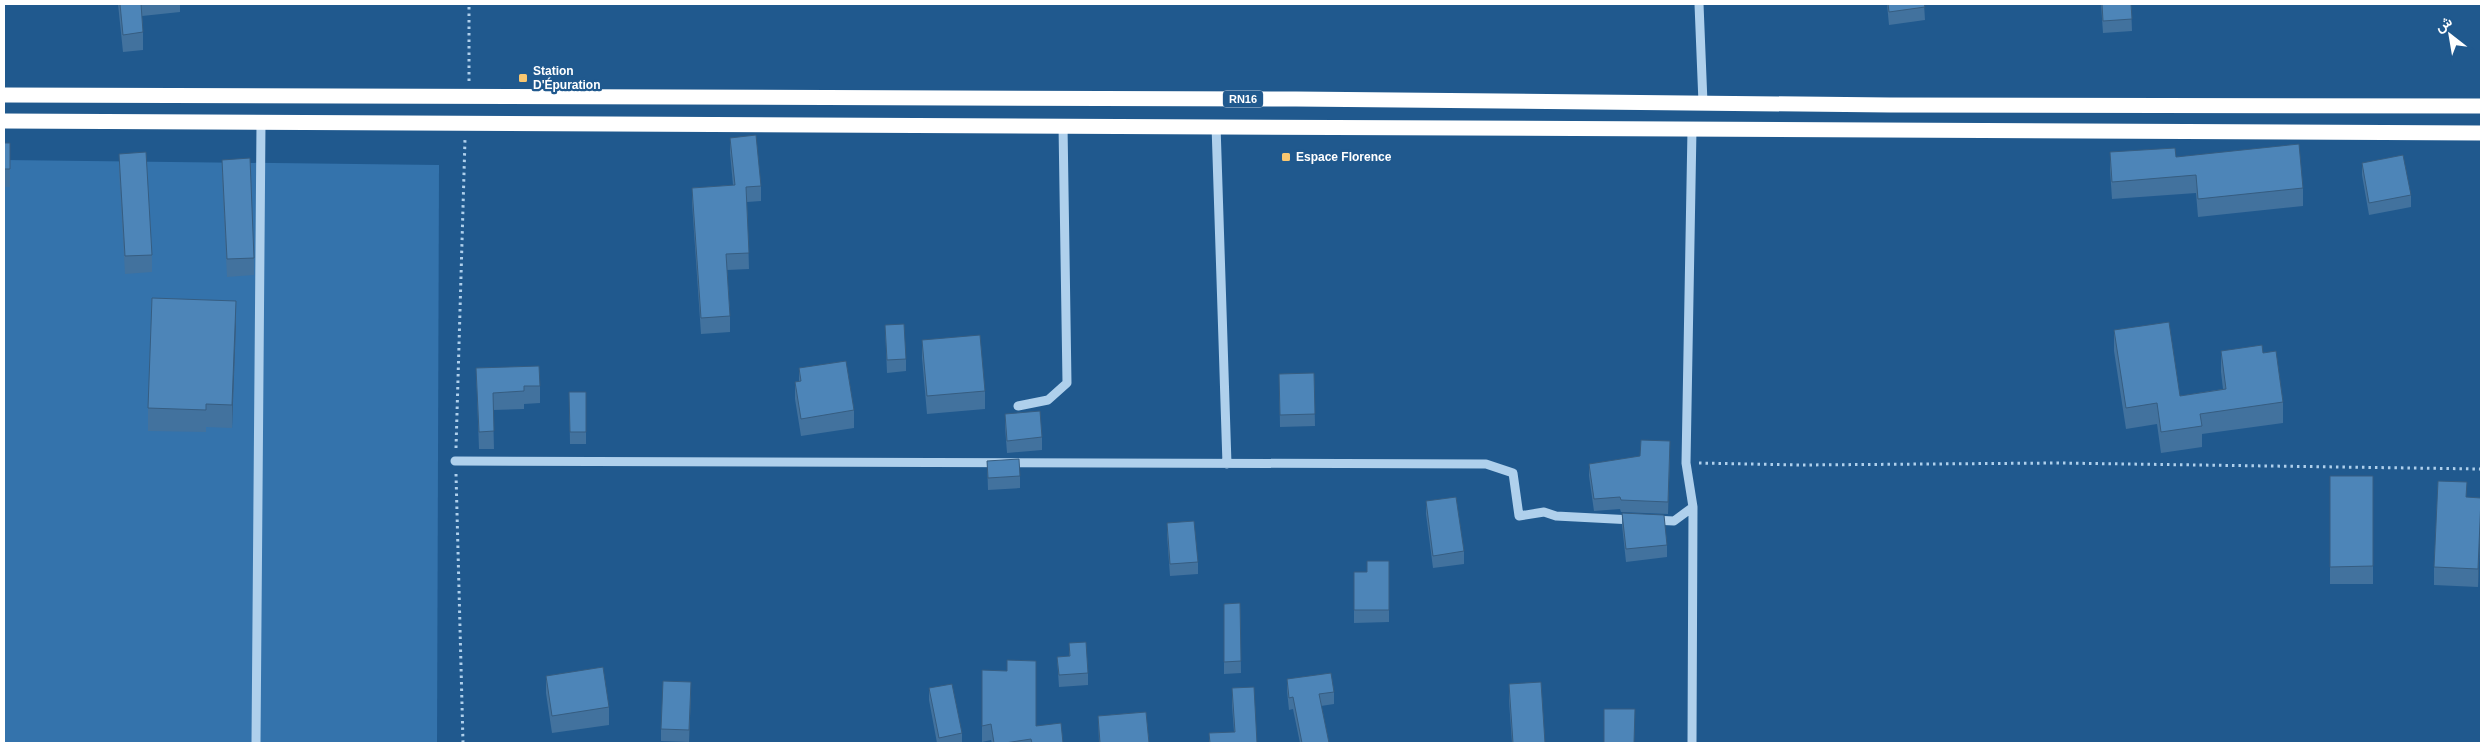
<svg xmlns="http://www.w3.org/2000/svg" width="2485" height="747" font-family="Arial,Vazirmatn,sans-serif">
<rect width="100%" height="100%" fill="#20598e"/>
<!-- green -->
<path fill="#3473ac" d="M4,160L439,165L437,743H4Z"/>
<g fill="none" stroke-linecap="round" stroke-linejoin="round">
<!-- path -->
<path stroke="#afd0ec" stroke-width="3" stroke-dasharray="2.5 4" stroke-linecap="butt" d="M469,81V4
M456,448L465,139
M1699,463L1801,465L2057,463L2481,469
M456,474L463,743"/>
<!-- minor -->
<path stroke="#afd0ec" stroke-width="9" d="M1699,4L1703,103
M1216,125L1227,464
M1692,129L1686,463L1693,507L1692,743
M1018,406L1048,400L1067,383L1063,125
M455,461L1486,464L1513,473L1519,516L1544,512L1556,516L1633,520
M1653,520L1674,521L1693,507
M256,743L261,123"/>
<!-- highway -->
<path stroke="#fff" stroke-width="15" d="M4,95L1296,99L1890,105L2481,106
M4,121L2481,133"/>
</g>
<!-- wall -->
<path fill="#42729e" d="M118,4H180V12L142,16L143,32V50L123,52Z
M1887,4H1924L1925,20L1889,25Z
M2101,4H2131L2132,31L2103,33Z
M730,138L761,186V201L747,202L749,269L727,270L730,316V332L701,334L692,203V188L733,185L730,153Z
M4,143H10V187H4Z
M2110,152L2176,157L2303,188V206L2198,217L2196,193L2112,199L2110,170Z
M119,154L152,255V272L125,274L119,172Z
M222,160L254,258V275L227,277L222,178Z
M2362,163L2411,195V207L2369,215L2362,175Z
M236,324L232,428L206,427V432L148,431V408Z
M885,325L906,359V371L887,373Z
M2114,330L2180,396L2223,389L2221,372V351L2263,353L2283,402V423L2202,434V447L2161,453L2157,424L2126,429L2114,351Z
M922,340L985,391V409L927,414L922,358Z
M476,368L540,386V403L524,404V409L493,410L494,449H479Z
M799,368L854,410V428L801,436L795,399V382L799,381Z
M1314,373L1315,426L1280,427L1279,374Z
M569,392H586V444H570Z
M1005,414L1042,437V450L1007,453L1005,427Z
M1670,453L1668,514L1621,512L1620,509L1594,511L1589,476V464Z
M987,461L1020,476V488L988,490Z
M2330,476H2373V584H2330Z
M2467,497L2481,516L2478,587L2434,585V567Z
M1426,501L1464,551V564L1433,568L1426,514Z
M1622,513L1667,545V557L1626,562L1622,525Z
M1167,523L1198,562V574L1170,576L1167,535Z
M1389,561V622L1354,623V572H1367Z
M1240,603L1241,673L1224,674V604Z
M1069,643L1088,673V685L1059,687L1057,657L1069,656Z
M982,670L1036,726L1063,743H992L991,740L982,742Z
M546,676L609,707V725L552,733L546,693Z
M1287,679L1334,692V704L1321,706L1329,743H1300L1293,709L1289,710L1287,691Z
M1509,684L1545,743H1512L1509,701Z
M929,688L962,733V743H937L929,700Z
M1232,688L1257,743H1209V733L1234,732L1232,706Z
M691,694L689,742L661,741V729Z
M1146,712L1149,743H1099L1098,716Z"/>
<!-- shaded-wall -->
<path fill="#365d81" d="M236,301V324L232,428V405Z
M1670,441V453L1668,514V502Z
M2481,498V516L2478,587V569Z
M691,682V694L689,742V730Z"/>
<!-- building -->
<path fill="#4d85b8" stroke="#365d81" d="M120,4H141L143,32L123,35Z
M1888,4H1924L1925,7L1889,12Z
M2102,4H2131L2132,19L2103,21Z
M756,135L761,186L746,187L749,253L726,254L730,316L701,318L692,188L735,185L730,138Z
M4,143H10V169H4Z
M2299,144L2303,188L2198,199L2196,175L2112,182L2110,152L2175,148L2176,157Z
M146,152L152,255L125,256L119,154Z
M2403,155L2411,195L2369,203L2362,163Z
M250,158L254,258L227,259L222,160Z
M152,298L236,301L232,405L206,404V410L148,408Z
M2169,322L2180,396L2226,389L2221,351L2262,345L2263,353L2276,351L2283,402L2200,414L2202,426L2161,432L2157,403L2126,408L2114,330Z
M904,324L906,359L887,360L885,325Z
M980,335L985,391L927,396L922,340Z
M846,361L854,410L801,419L795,382L801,381L799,368Z
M539,366L540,386H524V391L493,393L494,431L479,432L476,368Z
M1314,373L1315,414L1280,415L1279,374Z
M569,392H586V432H570Z
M1040,411L1042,437L1007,441L1005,414Z
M1641,440L1670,441L1668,502L1621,500L1620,497L1594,499L1589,464L1640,456Z
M1019,459L1020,476L988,478L987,461Z
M2330,476H2373V566L2330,567Z
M2438,481L2467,482L2466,497L2481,498L2478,569L2434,567Z
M1456,497L1464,551L1433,556L1426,501Z
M1622,513L1664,515L1667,545L1626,549Z
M1194,521L1198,562L1170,564L1167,523Z
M1367,561H1389V610H1354V572H1367Z
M1240,603L1241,661L1224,662V604Z
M1086,642L1088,673L1059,675L1057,657L1070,656L1069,643Z
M1007,660L1036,661V726L1061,723L1063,743H1032L1031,739L1005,743H994L991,724L982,726V670L1007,671Z
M603,667L609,707L552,716L546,676Z
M1331,673L1334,692L1319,694L1329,743H1302L1293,697L1289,698L1287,679Z
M663,681L691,682L689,730L661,729Z
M1541,682L1545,743H1513L1509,684Z
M952,684L962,733L939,738L929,688Z
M1254,687L1257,743H1210L1209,733L1235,732L1232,688Z
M1604,709H1635L1634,743H1604Z
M1146,712L1149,743H1100L1098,716Z"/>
<!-- markers -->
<g fill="#f9c770" stroke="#20598e" stroke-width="2">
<rect x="518" y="73" width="10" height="10" rx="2.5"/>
<rect x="1281" y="152" width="10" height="10" rx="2.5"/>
</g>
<g text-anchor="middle" stroke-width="4.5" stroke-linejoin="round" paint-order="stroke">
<!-- shield labels -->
<rect fill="#20598e" stroke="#bccddd" stroke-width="1" x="1223" y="90.5" width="40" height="17" rx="4"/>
<g font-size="11" font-weight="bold" fill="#fff">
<text x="1243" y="103">RN16</text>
</g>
<!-- poi labels -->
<g font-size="12" font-weight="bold" fill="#fff" stroke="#20598e" text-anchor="start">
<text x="533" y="75">Station<tspan x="533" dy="14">D'Épuration</tspan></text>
<text x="1296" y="161">Espace Florence</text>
</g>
</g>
<!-- border -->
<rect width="2485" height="747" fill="none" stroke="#ffffff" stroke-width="10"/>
<!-- north arrow -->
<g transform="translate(2450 35) rotate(329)" stroke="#20598e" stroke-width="4" paint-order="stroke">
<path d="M0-4L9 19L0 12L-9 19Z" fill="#ffffff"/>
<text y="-8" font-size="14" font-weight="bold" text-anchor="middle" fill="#ffffff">ش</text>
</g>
</svg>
